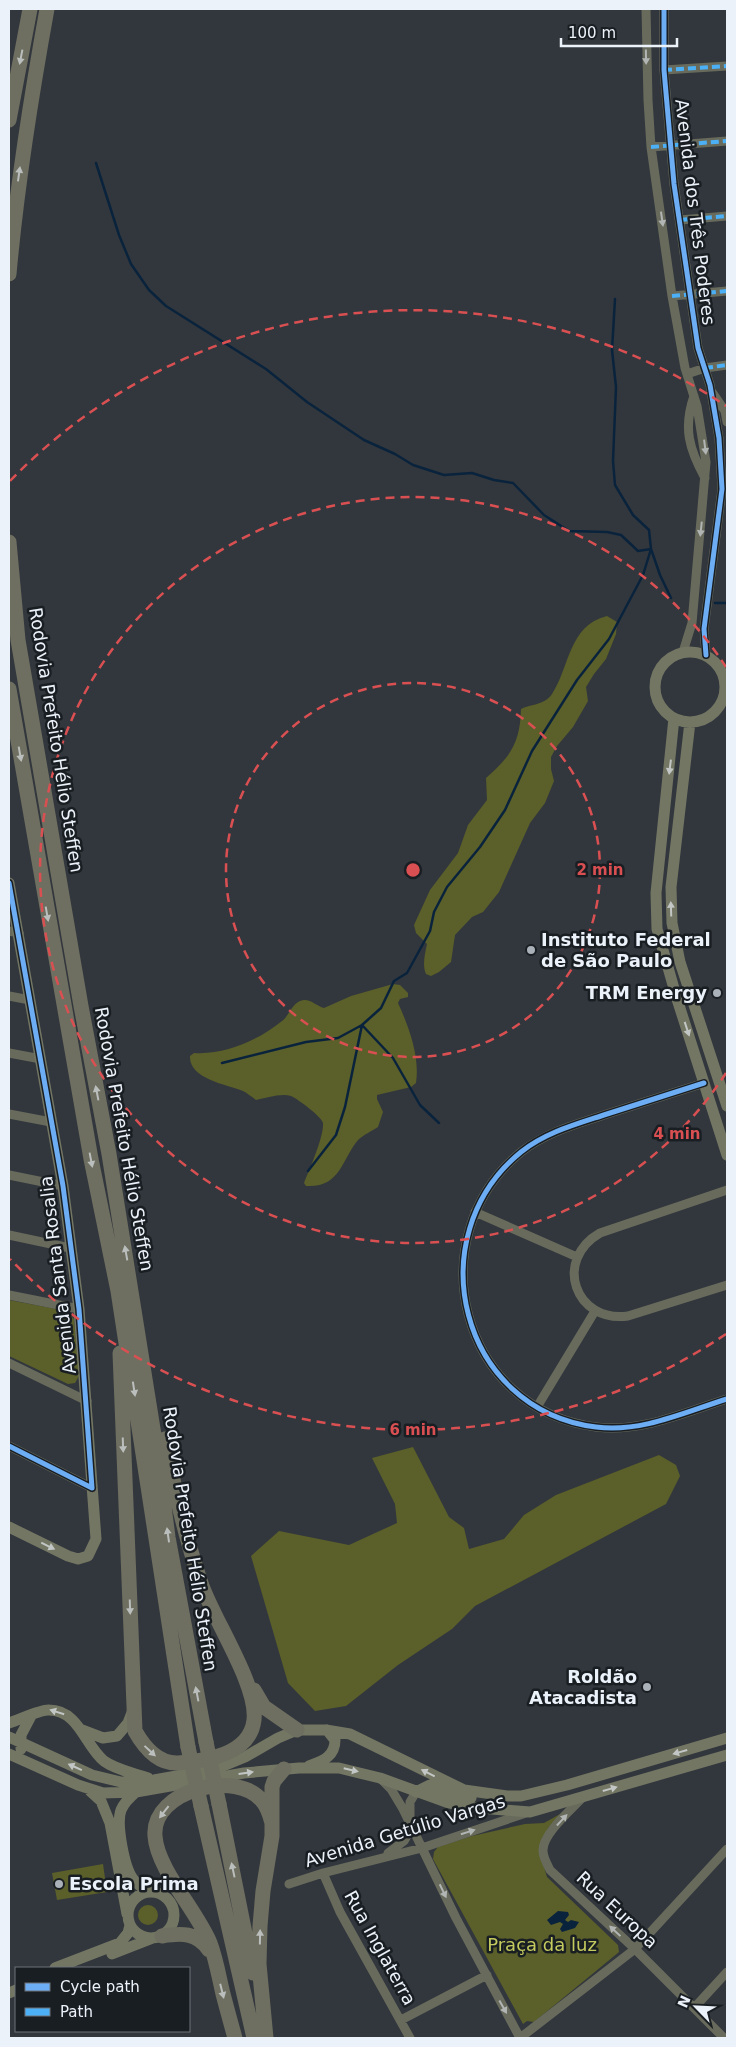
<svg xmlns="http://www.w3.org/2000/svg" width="736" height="2047" font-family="'DejaVu Sans',sans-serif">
<rect width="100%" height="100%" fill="#32373d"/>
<!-- green -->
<path fill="#5b5f29" d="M607,616L617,622L616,634L606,659L594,674L586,687L588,701L573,727L557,746L551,757V769L554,781L545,803L530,823L499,892L483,912L472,917L455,935L451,962L439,972L431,976L426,974C422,965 425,954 427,944L416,933L414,925L430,890L458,853L468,825L487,800L486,778C511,756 520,743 521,709C531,704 545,705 552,694C570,667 568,626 607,616Z
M393,984L400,985L408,993V997L400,999L398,1003C409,1027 420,1057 416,1083L411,1087L377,1095V1099L383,1112L378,1127C372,1131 363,1135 358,1140C341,1161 340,1188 306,1186L304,1183C309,1170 324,1137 323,1123C322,1117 298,1099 291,1096C281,1093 266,1098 256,1100C252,1097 247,1093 243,1091C226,1084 189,1079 190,1056L194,1053C225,1055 257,1041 282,1021C289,1016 291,1005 300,1001C309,997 316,1006 324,1008L351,996Z
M9,1300L62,1310L68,1313L74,1319L79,1376L75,1383L68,1384L9,1356Z
M413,1447L449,1517L464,1528L469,1549L504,1539L524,1515L556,1495L659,1455L676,1465L680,1476L666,1504L475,1606L452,1629L398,1665L346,1706L315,1711L288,1683L251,1556L279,1531L349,1545L397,1523L395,1504L372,1458Z
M562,1813L548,1828L544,1867L547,1877L618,1945L619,1952L534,2022L527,2021L523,2024L433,1859L434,1852L438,1847L472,1836L525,1824L544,1823Z
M103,1864L107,1892L57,1900L52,1873Z
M138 1915a10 10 0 1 1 20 0a10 10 0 1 1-20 0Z"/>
<!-- water -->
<path fill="#0a233c" d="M558,1911L568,1912L569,1915L565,1920L568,1922L571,1920L579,1922L575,1928L562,1932L560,1929L563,1924L560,1922L551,1925L547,1920Z"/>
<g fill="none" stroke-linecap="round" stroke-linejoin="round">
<!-- stream -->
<path stroke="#0a233c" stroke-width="2.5" d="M96,163L119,235L131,264L149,290L166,306L266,369L307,402L364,440L395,454L413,465L444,475L472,473L494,480L513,483L544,515L569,531L607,532L621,535L638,551L651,549L649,530L633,515L615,485L613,461L616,387L612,350L615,299
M715,603H727
M362,1025L393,1058L420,1105L439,1123
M222,1063L306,1042L338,1038L362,1025L381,1008L394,981L407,973L430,931L434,912L447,887L480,847L505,810L532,751L577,680L609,639L643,575L651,549L660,575L671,598
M308,1171L336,1135L345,1107L362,1025"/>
<!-- street -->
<path stroke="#686b5c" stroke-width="9" d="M646,9L648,100L651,147L672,296L685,368L697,406L706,462L692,623L683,652
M664,9V70L674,184L698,348L710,385L719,438L722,489L704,629L706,655
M664,70L727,66
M651,147L727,141
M680,220L727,216
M672,296L727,291
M687,374L705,368L727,365
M712,392L725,411L727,422
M694,396C683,428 689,449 705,478
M725,683H727
M9,931L19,933
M9,996L30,1000
M9,1053L41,1059
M704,1083C672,1093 639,1104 607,1114C577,1124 546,1132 521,1152C417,1237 460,1410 596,1427C641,1433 685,1412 727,1399
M9,1114L51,1122
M9,1175L63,1186
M727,1190L600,1233C553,1260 575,1323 628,1316L727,1285
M475,1212L577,1257
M9,1235L70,1248
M9,1295L79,1309
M9,1363L87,1401
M537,1407L595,1311
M9,1446L92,1488
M381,1779L391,1789L403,1809L456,1918L520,2038
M583,1797C572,1809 542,1834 543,1851C543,1857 547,1864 550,1870L635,1949L724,2038
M410,1820V1802L416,1792
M388,1853L404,1841L411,1829
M323,1873L340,1912L410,2038
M289,1884L323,1873L422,1848L526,1813
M694,2008L727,1972
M401,2020L487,1975
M520,2038L635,1949L727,1849"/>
<!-- secondary -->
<path stroke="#737663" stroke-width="11" d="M655 687a35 35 0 1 1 70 0a35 35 0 1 1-70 0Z
M674,718L656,893L657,929L677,999L727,1155
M690,722L671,887L672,923L680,962L727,1106
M9,883L63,1186L79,1309L96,1539L88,1556L78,1559L68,1556L9,1527
M9,1723C19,1720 41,1709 49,1710C79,1710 85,1746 104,1761C116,1770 134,1773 148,1778
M82,1730L103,1738L117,1736L128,1723L133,1710
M9,1737L92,1775L121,1782L154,1780L216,1769L245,1757L278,1738L297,1730H326L350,1734L464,1790L507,1796H521L567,1785L727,1738
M21,1749V1735L31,1716
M9,1754L78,1785L103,1793L136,1792L244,1773L299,1768H339L380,1778L449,1803L467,1807L530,1812L727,1755
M309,1766C322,1761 335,1757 335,1740L327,1730
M90,1791L101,1801L110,1823L127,1914
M136,1792C130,1797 124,1803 121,1810C116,1824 124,1867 133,1879C138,1886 144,1889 152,1891
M416,1792L430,1785L456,1795L471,1798
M128 1915a23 23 0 1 1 46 0a23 23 0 1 1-46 0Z
M112,1954L153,1938
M55,1968L120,1943L128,1933L130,1925
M9,1993L16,1990"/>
<!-- highway -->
<path stroke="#6e6f60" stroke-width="15" d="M9,120L30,9
M9,274C17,185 31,97 47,9
M9,542L18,640L81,1006L109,1154L158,1460L168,1537L206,1742
M9,689L91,1159L118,1291L188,1747
M120,1353L135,1731C144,1747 157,1764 178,1763C205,1761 250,1755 254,1720C258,1685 213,1619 201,1583C185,1536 174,1488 165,1439
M254,1690L264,1707L297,1730
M219,1804L253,1973
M201,1806L254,2038
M162,1936C181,1933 197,1932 209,1950
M235,2038C231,2024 227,2009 223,1994C219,1977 216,1959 210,1943C197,1911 157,1869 155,1836C151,1790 238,1768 263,1802C268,1808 270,1816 272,1823
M266,2038L259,1964L260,1926L263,1891L272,1836V1787L274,1781L284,1769"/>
<!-- highway-bridge -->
<path stroke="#6e6f60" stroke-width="15" d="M206,1742L219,1804
M188,1747L201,1806"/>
<!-- quiet -->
<path stroke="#4cb0f7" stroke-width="4" stroke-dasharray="8 4" stroke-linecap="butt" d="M664,70L727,66
M651,147L727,141
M680,220L727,216
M672,296L727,291
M705,368L727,365"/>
<defs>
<path id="cycleway" d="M664,9V70L674,184L698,348L710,385L719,438L722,489L704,629L706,655
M9,883L63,1186L79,1309L92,1488
M704,1083C672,1093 639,1104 607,1114C577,1124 546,1132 521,1152C417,1237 460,1410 596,1427C641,1433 685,1412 727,1399
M9,1446L92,1488"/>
</defs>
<!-- cycleway casing -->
<use href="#cycleway" stroke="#191e23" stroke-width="8"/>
<!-- cycleway -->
<use href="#cycleway" stroke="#6dadf4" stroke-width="5"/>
</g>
<!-- one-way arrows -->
<defs><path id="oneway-solid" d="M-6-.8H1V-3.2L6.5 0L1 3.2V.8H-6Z" transform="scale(1.25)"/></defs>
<g fill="#babebc">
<use href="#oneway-solid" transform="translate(21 57) rotate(101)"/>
<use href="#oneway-solid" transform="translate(19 174) rotate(-82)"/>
<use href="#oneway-solid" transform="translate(20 754) rotate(80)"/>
<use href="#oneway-solid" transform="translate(47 914) rotate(80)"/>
<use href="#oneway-solid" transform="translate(97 1093) rotate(-101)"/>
<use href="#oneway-solid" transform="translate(91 1160) rotate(79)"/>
<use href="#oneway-solid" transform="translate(126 1253) rotate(-100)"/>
<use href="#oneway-solid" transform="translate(134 1389) rotate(81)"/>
<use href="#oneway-solid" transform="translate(123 1445) rotate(88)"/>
<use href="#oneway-solid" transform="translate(168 1535) rotate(-98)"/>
<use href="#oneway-solid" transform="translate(130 1607) rotate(88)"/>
<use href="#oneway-solid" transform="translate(197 1694) rotate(-101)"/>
<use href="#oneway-solid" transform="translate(150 1751) rotate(43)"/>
<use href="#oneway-solid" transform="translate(164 1812) rotate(128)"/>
<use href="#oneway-solid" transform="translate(233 1870) rotate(-102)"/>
<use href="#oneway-solid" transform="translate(260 1937) rotate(-89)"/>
<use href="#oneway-solid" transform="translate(222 1991) rotate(76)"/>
</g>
<g fill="#b1b5b3">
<use href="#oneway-solid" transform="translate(646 57) rotate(89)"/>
<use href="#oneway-solid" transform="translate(662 219) rotate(82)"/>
<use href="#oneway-solid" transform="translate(705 447) rotate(83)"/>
<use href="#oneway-solid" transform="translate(701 529) rotate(96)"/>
<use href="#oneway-solid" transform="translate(562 1820) rotate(-47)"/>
<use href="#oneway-solid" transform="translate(468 1832) rotate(-18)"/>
<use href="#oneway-solid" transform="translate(443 1891) rotate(64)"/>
<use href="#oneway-solid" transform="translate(615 1931) rotate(-137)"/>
<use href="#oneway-solid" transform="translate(503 2007) rotate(61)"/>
</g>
<g fill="#c2c7c5">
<use href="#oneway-solid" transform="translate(670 767) rotate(97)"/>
<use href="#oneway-solid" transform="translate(671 909) rotate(-92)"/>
<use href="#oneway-solid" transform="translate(687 1029) rotate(72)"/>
<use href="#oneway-solid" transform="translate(48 1546) rotate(26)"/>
<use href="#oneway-solid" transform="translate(57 1712) rotate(-163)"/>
<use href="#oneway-solid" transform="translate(680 1752) rotate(164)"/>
<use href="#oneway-solid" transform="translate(75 1767) rotate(-156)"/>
<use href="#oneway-solid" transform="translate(351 1770) rotate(13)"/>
<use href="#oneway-solid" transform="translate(246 1773) rotate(-8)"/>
<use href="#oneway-solid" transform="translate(428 1773) rotate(-153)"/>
<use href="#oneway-solid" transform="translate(610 1789) rotate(-16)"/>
</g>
<!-- distance rings -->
<g fill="none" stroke="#da5052" stroke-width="2.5" stroke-dasharray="9 6">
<circle cx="413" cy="870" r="187"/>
<path d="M726 1073A373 373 0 1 1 726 667"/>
<path d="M726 1334A560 560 0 0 1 10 1259M10 481A560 560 0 0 1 726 406"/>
</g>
<!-- markers -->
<g fill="#abb1b8" stroke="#191e23" stroke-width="2">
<circle cx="531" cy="950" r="5"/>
<circle cx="717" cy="993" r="5"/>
<circle cx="647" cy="1687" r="5"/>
<circle cx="59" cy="1884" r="5"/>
</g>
<g text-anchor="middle" stroke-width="5" stroke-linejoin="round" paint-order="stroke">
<!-- street labels -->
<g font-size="18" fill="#ecf2fa" stroke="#191e23">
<text transform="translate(695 212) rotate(83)" y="6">Avenida dos Três Poderes</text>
<text transform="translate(56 740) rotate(81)" y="6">Rodovia Prefeito Hélio Steffen</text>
<text transform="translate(124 1139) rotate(80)" y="6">Rodovia Prefeito Hélio Steffen</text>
<text transform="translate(58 1275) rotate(-97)" y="6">Avenida Santa Rosalia</text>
<text transform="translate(190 1539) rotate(81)" y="6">Rodovia Prefeito Hélio Steffen</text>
<text transform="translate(405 1831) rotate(-17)" y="6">Avenida Getúlio Vargas</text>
<text transform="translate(617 1910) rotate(43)" y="6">Rua Europa</text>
<text transform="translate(380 1948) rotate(61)" y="6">Rua Inglaterra</text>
</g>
<!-- poi labels -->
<g font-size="18" font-weight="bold" fill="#ecf2fa" stroke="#191e23" text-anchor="start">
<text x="541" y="946">Instituto Federal<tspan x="541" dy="21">de São Paulo</tspan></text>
<text x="707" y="999" text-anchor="end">TRM Energy</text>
<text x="637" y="1683" text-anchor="end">Roldão<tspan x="637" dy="21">Atacadista</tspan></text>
<text x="69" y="1890">Escola Prima</text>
</g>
<!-- park labels -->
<g font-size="18" fill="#c4ca5d" stroke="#191e23">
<text x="542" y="1951">Praça da luz</text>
</g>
</g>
<circle cx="413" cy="870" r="8" fill="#da5052" stroke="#191e23" stroke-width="2.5"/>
<g font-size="15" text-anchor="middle" font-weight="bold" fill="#da5052" stroke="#191e23" stroke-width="5" stroke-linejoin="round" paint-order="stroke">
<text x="600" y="875">2 min</text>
<text x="677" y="1139">4 min</text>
<text x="413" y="1435">6 min</text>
</g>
<!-- border -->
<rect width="736" height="2047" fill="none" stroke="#ecf2fa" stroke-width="20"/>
<!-- legend -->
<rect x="15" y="1967" width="175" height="65" fill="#191e23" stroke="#6d7379"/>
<rect x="25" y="1983" width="25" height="8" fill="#6dadf4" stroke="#6d7379"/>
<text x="60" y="1992" font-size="15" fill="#ecf2fa">Cycle path</text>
<rect x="25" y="2008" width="25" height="8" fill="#4cb0f7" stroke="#6d7379"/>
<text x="60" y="2017" font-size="15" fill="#ecf2fa">Path</text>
<!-- north arrow -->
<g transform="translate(696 2007) rotate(294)" stroke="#191e23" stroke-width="4" paint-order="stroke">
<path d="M0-4L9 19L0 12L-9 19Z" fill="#ecf2fa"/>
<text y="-8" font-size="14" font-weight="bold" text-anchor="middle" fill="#ecf2fa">N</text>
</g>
<!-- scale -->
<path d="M561 38v8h116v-8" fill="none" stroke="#ecf2fa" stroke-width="2.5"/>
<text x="568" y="38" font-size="15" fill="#ecf2fa" stroke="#191e23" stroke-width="4" paint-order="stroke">100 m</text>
</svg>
